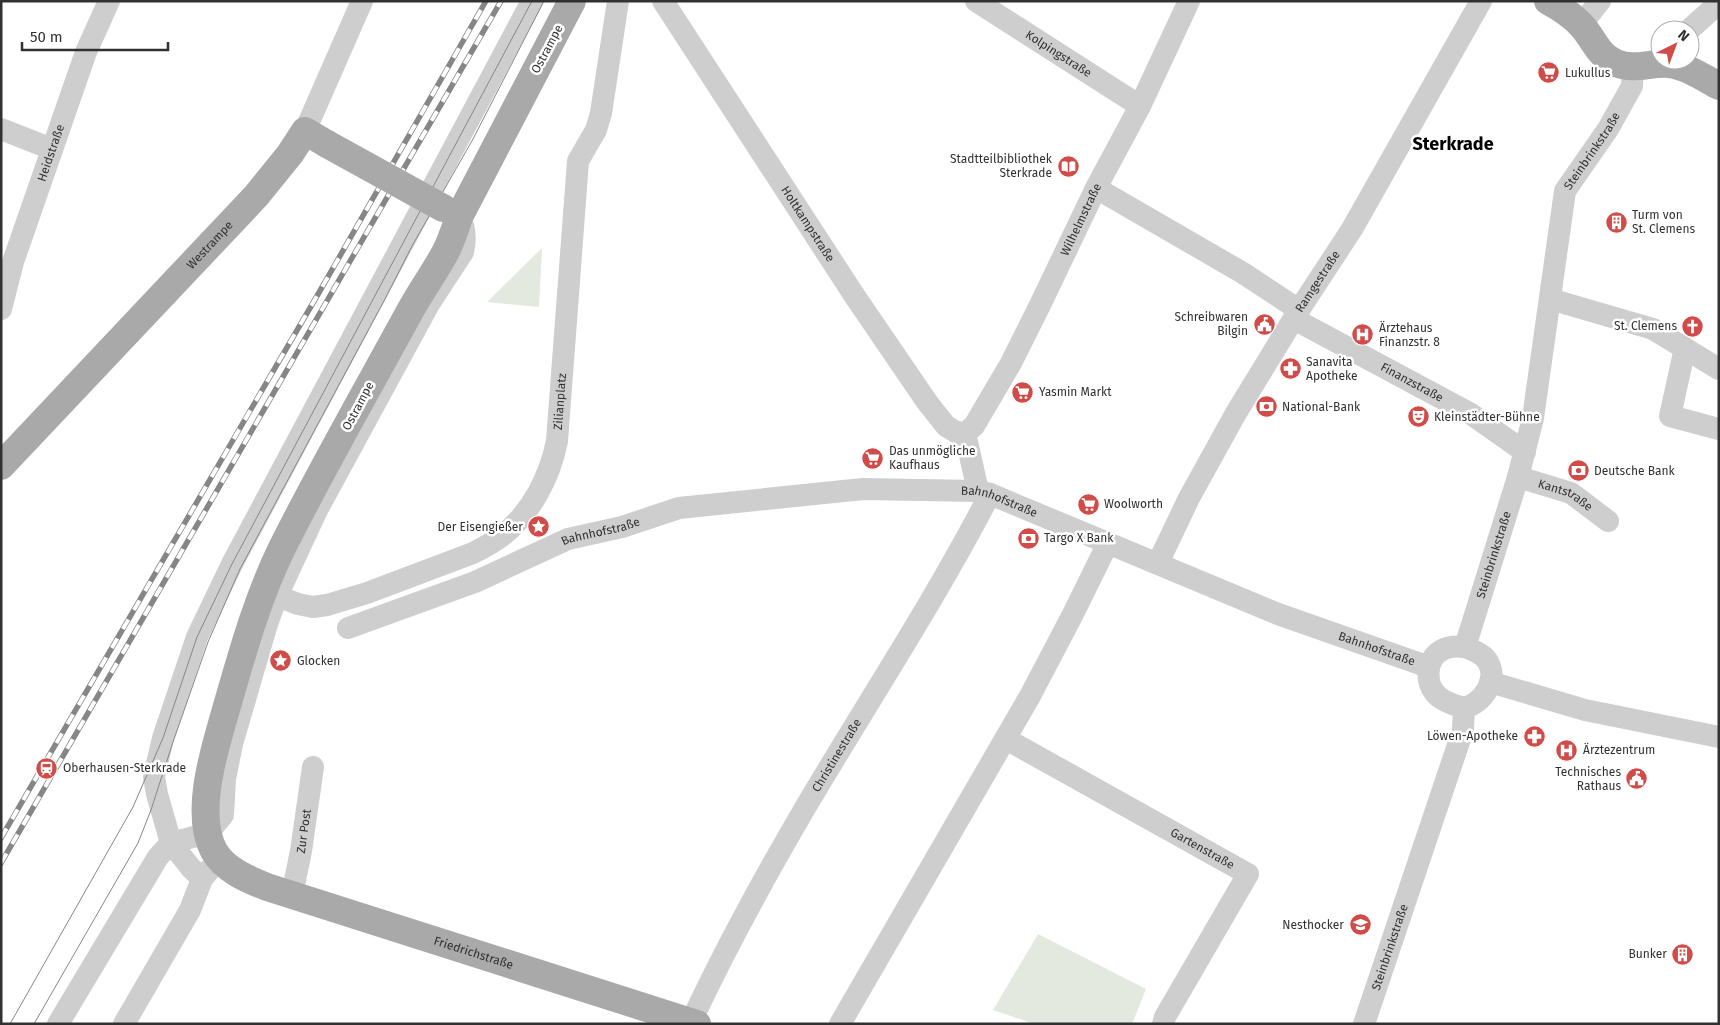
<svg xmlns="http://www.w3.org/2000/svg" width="1720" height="1025" font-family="'Fira Sans',sans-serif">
<rect width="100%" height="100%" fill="#fff"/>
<!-- green -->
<path fill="#e3e9de" d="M542,248L539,307L487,302Z
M1038,934L1146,989L1132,1024H1034L993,1010Z"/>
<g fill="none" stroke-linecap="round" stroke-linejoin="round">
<!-- minor -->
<g stroke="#cecece" stroke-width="22">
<path id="s1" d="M663,1L854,295L927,402L946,426L956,432L965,433"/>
<path id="s2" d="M976,1L1140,106"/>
<path d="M1581,25L1600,1"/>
<path d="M1689,30L1719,3"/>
<path d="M1,129L52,149"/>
<path d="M305,131L362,1"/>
<path d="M1096,188L1243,273L1299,310"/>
<path d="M1550,299L1653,329L1719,369"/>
<path id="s3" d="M1,309L13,262L86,52L109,1"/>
<path id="s4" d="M1294,319L1471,414L1525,452"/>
<path d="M1685,348L1670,416L1719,429"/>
<path id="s5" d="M965,433L974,426L1011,363L1040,305L1096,188L1140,106L1189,1"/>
<path d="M965,433L978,491"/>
<path id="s6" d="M1518,477L1571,493L1608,521"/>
<path id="s7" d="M1158,563L1189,498L1236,413L1299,310L1352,229L1481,1"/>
<path id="s8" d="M264,591L298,604L313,607L327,605L367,593L473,553C483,548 494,542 503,535C532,512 550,476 557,441L578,161L596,130L601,113L618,1"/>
<path id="s9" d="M348,628L475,582L568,539L622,527L679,508L863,489L978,491L990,494L1278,614L1429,667"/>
<path d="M1490,682L1585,710L1719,737"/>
<path d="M1464,708C1455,705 1446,703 1439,697C1424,685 1425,659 1442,650C1449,646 1457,646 1465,647"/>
<path id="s10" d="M1006,739L1248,874L1165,1017L1163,1024"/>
<path d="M202,879L191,868L171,843L157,794L154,777L163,738L197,637L232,564L532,1"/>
<path id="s11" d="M292,895L301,851L313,767"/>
<path id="s12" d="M691,1022C725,949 764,878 805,808C867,703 934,602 990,494"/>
<path d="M58,1024L158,857L171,843L208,833L223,815L225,779L232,744L267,624L277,596L316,512L429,304L463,252C466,239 466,228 459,217"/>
<path d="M124,1024L190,910L202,879L211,868"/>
<path d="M840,1024L1030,696L1073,614L1108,543"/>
<path id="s13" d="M1364,1024L1463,730L1464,708C1482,703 1499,681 1488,662C1484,654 1472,650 1465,647L1518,477L1533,418L1565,191L1608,129L1632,86L1633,67"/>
</g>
<!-- major -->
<g stroke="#a9a9a9" stroke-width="28">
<path id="s14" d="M572,1L459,217C455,229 451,242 445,253C434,273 421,291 410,311C367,390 322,468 282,548C256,601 241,658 225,713C214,751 194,814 214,851C225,870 247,879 267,887L697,1024"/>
<path d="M1548,1C1561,8 1572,15 1582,26C1594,39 1598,56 1616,63C1634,71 1651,62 1669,64C1687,66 1704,78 1719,86"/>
<path id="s15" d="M1,466L256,196L290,154L305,131L327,144"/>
</g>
<!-- tram -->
<path stroke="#868686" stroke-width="1" d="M10,1024L133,807L163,738L197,637L232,564L532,1
M34,1024L138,843L151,810L173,742L208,642L240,569L385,299L412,246L473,139L544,1"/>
<defs>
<path id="rail" d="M1,838L317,296L486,1
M1,863L501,1"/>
</defs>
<!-- rail casing -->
<use href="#rail" stroke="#868686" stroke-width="5.5"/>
<!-- rail -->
<use href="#rail" stroke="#fff" stroke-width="4" stroke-dasharray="11" stroke-linecap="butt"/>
<!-- major-bridge -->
<path stroke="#a9a9a9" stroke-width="28" d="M327,144L443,208"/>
</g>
<!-- icons -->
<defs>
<symbol id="supermarket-disc" viewBox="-11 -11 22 22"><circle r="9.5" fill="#d14b49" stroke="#fff"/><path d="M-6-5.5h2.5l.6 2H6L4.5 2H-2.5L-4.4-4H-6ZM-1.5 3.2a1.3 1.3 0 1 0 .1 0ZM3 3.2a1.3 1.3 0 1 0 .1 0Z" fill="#fff"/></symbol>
<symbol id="library-disc" viewBox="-11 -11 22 22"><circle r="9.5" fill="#d14b49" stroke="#fff"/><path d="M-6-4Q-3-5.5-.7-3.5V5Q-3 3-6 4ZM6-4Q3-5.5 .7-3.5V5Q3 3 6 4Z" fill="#fff"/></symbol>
<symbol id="building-disc" viewBox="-11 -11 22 22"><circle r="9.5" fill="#d14b49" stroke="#fff"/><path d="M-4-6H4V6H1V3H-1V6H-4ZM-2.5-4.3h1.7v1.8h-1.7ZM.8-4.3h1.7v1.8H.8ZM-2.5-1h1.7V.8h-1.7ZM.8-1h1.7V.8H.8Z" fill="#fff"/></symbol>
<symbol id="civic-disc" viewBox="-11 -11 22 22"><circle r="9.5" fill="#d14b49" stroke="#fff"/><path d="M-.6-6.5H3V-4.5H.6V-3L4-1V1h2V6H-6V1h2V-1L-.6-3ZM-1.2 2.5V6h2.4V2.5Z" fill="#fff"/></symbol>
<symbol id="church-disc" viewBox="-11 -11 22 22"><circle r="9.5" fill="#d14b49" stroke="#fff"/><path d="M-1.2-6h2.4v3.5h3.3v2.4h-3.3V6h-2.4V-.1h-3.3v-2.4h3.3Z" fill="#fff"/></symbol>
<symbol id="hospital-disc" viewBox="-11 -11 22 22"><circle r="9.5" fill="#d14b49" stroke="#fff"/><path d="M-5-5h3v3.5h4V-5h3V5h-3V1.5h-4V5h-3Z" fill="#fff"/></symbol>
<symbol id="pharmacy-disc" viewBox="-11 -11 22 22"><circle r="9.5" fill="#d14b49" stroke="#fff"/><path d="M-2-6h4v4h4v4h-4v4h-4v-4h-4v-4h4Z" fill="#fff"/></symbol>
<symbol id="bank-disc" viewBox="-11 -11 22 22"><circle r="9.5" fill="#d14b49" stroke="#fff"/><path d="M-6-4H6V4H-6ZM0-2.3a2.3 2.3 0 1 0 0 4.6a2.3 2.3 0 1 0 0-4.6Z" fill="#fff"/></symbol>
<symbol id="theatre-disc" viewBox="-11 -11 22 22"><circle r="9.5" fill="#d14b49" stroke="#fff"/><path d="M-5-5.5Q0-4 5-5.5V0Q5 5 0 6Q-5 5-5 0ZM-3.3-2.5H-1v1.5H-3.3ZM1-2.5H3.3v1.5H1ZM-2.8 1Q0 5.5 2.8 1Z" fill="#fff"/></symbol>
<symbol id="sight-disc" viewBox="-11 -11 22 22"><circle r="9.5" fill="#d14b49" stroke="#fff"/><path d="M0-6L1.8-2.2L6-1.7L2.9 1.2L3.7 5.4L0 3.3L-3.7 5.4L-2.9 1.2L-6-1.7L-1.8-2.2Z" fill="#fff"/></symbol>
<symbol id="station-disc" viewBox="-11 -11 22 22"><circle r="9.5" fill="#d14b49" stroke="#fff"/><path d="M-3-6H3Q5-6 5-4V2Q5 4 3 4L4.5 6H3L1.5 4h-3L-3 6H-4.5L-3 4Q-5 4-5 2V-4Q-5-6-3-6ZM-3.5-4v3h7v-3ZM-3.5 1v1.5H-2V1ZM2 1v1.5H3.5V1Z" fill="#fff"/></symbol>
<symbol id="school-disc" viewBox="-11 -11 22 22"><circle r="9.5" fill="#d14b49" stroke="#fff"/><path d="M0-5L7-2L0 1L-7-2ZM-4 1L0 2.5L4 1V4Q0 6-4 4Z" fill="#fff"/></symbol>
</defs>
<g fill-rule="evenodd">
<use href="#supermarket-disc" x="1536" y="60" width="25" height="25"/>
<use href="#library-disc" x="1056" y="154" width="25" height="25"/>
<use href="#building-disc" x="1604" y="210" width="25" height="25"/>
<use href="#civic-disc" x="1252" y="312" width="25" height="25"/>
<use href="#church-disc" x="1680" y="314" width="25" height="25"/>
<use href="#hospital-disc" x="1350" y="322" width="25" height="25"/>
<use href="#pharmacy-disc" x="1278" y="356" width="25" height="25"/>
<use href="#supermarket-disc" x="1010" y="380" width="25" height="25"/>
<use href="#bank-disc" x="1254" y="394" width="25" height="25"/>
<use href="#theatre-disc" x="1406" y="404" width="25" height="25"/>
<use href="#supermarket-disc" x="860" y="446" width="25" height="25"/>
<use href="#bank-disc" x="1566" y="458" width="25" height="25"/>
<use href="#supermarket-disc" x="1076" y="492" width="25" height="25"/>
<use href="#sight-disc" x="526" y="514" width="25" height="25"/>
<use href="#bank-disc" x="1016" y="526" width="25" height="25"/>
<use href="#sight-disc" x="268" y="648" width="25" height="25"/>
<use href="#pharmacy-disc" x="1522" y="724" width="25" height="25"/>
<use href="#hospital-disc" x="1554" y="738" width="25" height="25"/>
<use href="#station-disc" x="34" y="756" width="25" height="25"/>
<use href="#civic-disc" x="1624" y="766" width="25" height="25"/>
<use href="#school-disc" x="1348" y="912" width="25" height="25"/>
<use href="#building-disc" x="1670" y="942" width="25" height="25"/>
</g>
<g text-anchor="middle" stroke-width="5" stroke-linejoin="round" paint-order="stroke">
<!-- street labels -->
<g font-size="12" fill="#313131" stroke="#fff">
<text transform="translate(547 49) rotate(-62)" y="4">Ostrampe</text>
<text dy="4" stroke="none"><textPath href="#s2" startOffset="98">Kolpingstraße</textPath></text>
<text dy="4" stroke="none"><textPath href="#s13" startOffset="936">Steinbrinkstraße</textPath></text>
<text dy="4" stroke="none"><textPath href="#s3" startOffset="164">Heidstraße</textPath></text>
<text dy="4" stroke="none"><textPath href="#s5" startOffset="244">Wilhelmstraße</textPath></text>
<text dy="4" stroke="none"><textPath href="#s1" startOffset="266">Holtkampstraße</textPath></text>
<text dy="4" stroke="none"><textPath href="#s15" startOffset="304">Westrampe</textPath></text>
<text dy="4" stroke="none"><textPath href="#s7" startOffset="324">Ramgestraße</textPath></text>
<text dy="4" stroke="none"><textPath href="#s4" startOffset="134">Finanzstraße</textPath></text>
<text dy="4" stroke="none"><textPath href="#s8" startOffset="406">Zilianplatz</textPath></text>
<text transform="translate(358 406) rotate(-62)" y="4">Ostrampe</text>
<text dy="4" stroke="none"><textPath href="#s6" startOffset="51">Kantstraße</textPath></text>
<text dy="4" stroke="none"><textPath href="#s9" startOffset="676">Bahnhofstraße</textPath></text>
<text dy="4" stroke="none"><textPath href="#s9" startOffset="271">Bahnhofstraße</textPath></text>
<text dy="4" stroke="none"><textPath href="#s13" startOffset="516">Steinbrinkstraße</textPath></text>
<text dy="4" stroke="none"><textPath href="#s9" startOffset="1082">Bahnhofstraße</textPath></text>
<text dy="4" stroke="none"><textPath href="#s12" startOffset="304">Christinestraße</textPath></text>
<text dy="4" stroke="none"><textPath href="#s11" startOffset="65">Zur Post</textPath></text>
<text dy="4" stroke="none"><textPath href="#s10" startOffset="225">Gartenstraße</textPath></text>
<text dy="4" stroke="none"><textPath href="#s13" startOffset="81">Steinbrinkstraße</textPath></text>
<text dy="4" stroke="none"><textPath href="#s14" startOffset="1218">Friedrichstraße</textPath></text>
</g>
<!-- poi labels -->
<g font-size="12" fill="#313131" stroke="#fff" text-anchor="start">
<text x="1565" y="77">Lukullus</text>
<text x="1052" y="163" text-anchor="end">Stadtteilbibliothek<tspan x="1052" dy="14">Sterkrade</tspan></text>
<text x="1632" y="219">Turm von<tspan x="1632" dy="14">St. Clemens</tspan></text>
<text x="1248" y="321" text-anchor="end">Schreibwaren<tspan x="1248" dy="14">Bilgin</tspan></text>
<text x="1677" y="330" text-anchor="end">St. Clemens</text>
<text x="1379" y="332">Ärztehaus<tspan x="1379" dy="14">Finanzstr. 8</tspan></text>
<text x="1306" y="366">Sanavita<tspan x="1306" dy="14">Apotheke</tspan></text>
<text x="1039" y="396">Yasmin Markt</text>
<text x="1282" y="411">National-Bank</text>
<text x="1434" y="421">Kleinstädter-Bühne</text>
<text x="889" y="455">Das unmögliche<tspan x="889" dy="14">Kaufhaus</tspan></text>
<text x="1594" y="475">Deutsche Bank</text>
<text x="1104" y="508">Woolworth</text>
<text x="523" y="531" text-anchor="end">Der Eisengießer</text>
<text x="1044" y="542">Targo X Bank</text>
<text x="297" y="665">Glocken</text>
<text x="1518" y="740" text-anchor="end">Löwen-Apotheke</text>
<text x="1583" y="754">Ärztezentrum</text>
<text x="63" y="772">Oberhausen-Sterkrade</text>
<text x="1621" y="776" text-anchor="end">Technisches<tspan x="1621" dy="14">Rathaus</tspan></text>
<text x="1344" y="929" text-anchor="end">Nesthocker</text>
<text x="1667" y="958" text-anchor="end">Bunker</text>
</g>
<!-- district labels -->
<g font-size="18" font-weight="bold" fill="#000" stroke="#fff">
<text x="1453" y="150">Sterkrade</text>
</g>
</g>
<!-- border -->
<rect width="1720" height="1025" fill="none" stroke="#313131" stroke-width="5"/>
<!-- north arrow -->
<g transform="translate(1675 45) rotate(42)"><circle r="24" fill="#ffffff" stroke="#adadad"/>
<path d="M0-4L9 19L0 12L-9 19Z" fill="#d14b49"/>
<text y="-8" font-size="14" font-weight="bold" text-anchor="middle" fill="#313131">N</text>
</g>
<!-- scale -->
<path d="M22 42v8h146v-8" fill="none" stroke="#313131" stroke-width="2.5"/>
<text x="30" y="42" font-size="15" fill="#313131" stroke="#ffffff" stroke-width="4" paint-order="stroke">50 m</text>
</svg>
